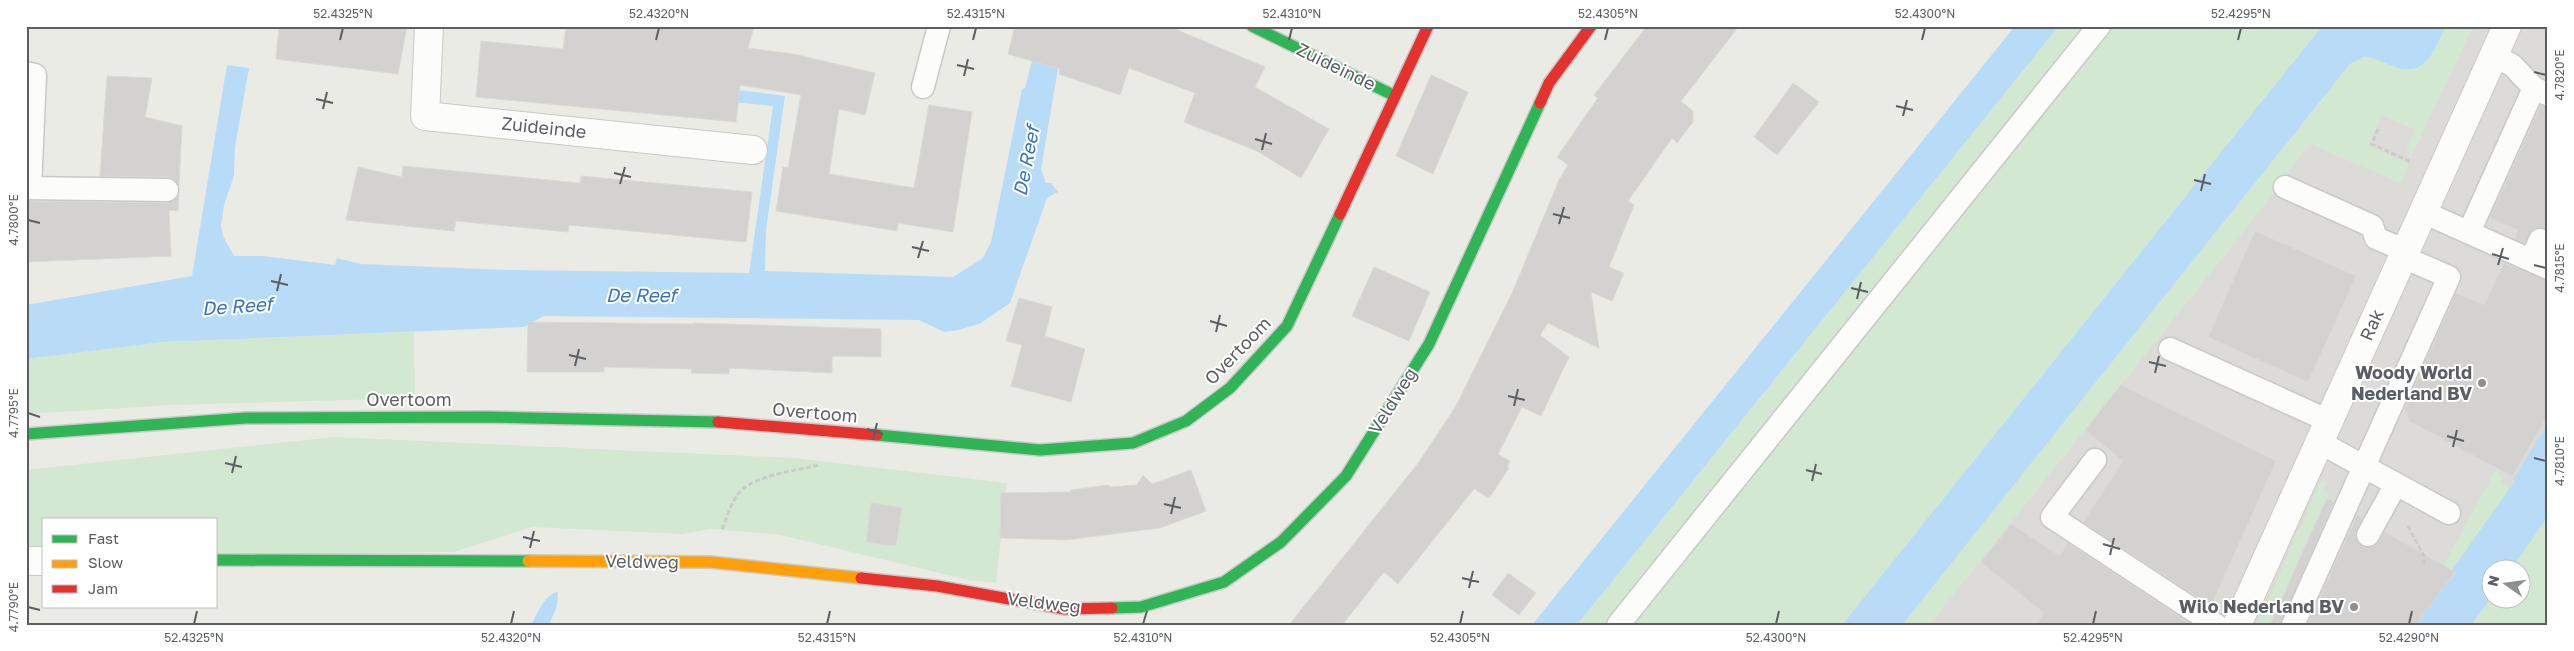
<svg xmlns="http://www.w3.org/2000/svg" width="2574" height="651" font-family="'Golos Text',sans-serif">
<rect width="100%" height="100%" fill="#ebebe6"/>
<!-- industrial -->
<path fill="#dcdbd7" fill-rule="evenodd" d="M2446,26H2548V625H1902L2293,136L2433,54ZM2492,568H2522V598H2492Z"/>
<!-- green -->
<path fill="#d3e8d1" d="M2059,26H2322L1842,625H1577Z
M2446,26H2473L2411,158L2408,157L2410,152L2406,150L2415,130L2382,115L2368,146L2409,164L2400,183L2310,144L2249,225L1929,625H1902L2350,64L2364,57L2433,54Z
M414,332L415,398L173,405L26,414V359L163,342Z
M334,437L794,458L1007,483L996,583L968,580L781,535L711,529L682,534L532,527L454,552L216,555V520H44V558L26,559V470Z
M2497,468L2500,470L2499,476L2503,478L2501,483L2510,488L2452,570L2443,566Z
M2327,481L2322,491L2329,494L2328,497L2270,625H2257L2320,482Z
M2548,516V625H2471L2491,598H2522V568H2512Z"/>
<!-- water -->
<path fill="#b8dcf8" d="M2015,26H2059L1577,625H1532Z
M2322,26H2446C2437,46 2426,77 2398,68C2387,64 2376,58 2364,57L2350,64L1902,625H1842Z
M1035,49L1059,63L1041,169L1046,183H1051L1058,192L1047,198L1010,303L981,323L959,330L944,332L919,320L544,316L524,327L163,342L26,359V305L192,276L227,65L249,68L235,147L234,176L224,205L221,226L223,236L234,256H263L335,265L337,258L361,264L507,270L749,273L773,106L569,86L598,72L785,96L766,230L765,271L953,277L983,258L991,242L1022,89L1025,88Z
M2548,423V516L2512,568H2492L2491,598L2471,625H2408L2444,579L2449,581L2456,573L2452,570L2515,481L2513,480Z
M558,592L557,606L549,625H531C537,615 545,593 558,592Z"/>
<!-- building -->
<path fill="#d3d2d0" stroke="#dad9d5" d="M279,26H407L398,74L276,59Z
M566,26H754L748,48L793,54L875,73L865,115L839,109L829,174L914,188L929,105L972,112L953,232L898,223L897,231L776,211L783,167L788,168L801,95L740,85L736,122L476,97L481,41L563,49Z
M1015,26H1168L1265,67L1255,87L1329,129L1301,178L1257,151L1184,122L1195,93L1129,68L1120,95L1059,74L1060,69L1008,54Z
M1647,26H1739L1681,101L1693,111V122L1677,143L1672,138L1628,201L1634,205L1609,267L1624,273L1612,301L1591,292L1599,348L1548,323L1540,335L1569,357L1541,416L1522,407L1498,454L1510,461L1507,466L1509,468L1489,498L1474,489L1398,584L1384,572L1342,625H1289L1419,462L1456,406L1513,291L1559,180L1568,165L1557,157L1598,98L1594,95Z
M1431,75L1468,92L1433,174L1396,156Z
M107,76L152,78L145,117L182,126L179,186L174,179L167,177L100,176Z
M1793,83L1819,102L1777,155L1754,137Z
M2541,105L2548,107V230L2539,227L2533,229L2524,243L2515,239L2518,230L2490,218Z
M403,166L580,183L581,176L752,192L746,242L569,225L568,232L456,221L454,231L346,220L358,167L402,177Z
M179,195L178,211L169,210L171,256L26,262V201L167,203L174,201Z
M2255,231L2356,276L2308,382L2208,337Z
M2504,263L2548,281V415L2512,476L2409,421L2405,408L2456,293L2484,305Z
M1374,267L1430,292L1409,341L1352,316Z
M1019,298L1052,307L1045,336L1085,349L1071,402L1011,386L1022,345L1006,341Z
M528,322L693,324V323L881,329V357L832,356V373L729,368V374L691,373L692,369L604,367V372H527Z
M2121,385L2276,461L2211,606L2083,522L2123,461L2085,430Z
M1191,470L1206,511L1160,528L1065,540L1000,538L1001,493L1070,492L1071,490L1108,485L1111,487L1137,485L1143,475L1152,484Z
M2327,498L2334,502L2280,625H2270Z
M871,503L902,508L896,546L866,542Z
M2357,515L2362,518L2355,535L2361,546L2369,548L2375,546L2385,532L2455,572L2415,625H2308Z
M2011,524L2060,556L2068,543L2192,625H2036L2044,613L1981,562Z
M1508,573L1536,593L1519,615L1492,595Z"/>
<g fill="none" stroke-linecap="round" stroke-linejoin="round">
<defs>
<path id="lane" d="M2494,56L2512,65L2534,88L2547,94
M26,73L35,75L30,188
M923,87L939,26
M2285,187L2372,226L2376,238L2406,251
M26,188L167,190
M2423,212L2548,268
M2469,232L2534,88
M2531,260L2540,240
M2170,349L2329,421
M2319,442L2449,513
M2095,460L2052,517L2216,625
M2368,535L2396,484
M1618,625L2099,26
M2293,625L2449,277L2403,257"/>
<path id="street" d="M429,26L425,116L753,150
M26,561H44
M2237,625L2507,26"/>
<path id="fast" d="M1252,26L1393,95
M26,434L246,418L487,417L718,422
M877,435L1040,450L1133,443L1186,421L1230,388L1287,326L1340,214
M216,560L528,561
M1112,608L1141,607L1224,582L1281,542L1346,476L1429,344L1540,103"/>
<path id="slow" d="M528,561L710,562L861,578"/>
<path id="jam" d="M1540,103L1549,83L1591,26
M1340,214L1428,26
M718,422L877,435
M861,578L937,586L1065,609L1112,608"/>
</defs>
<!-- lane casing -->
<use href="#lane" stroke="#c8c9c8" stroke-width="25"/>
<!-- street casing -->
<use href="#street" stroke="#c8c9c8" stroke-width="30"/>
<!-- fast casing -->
<use href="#fast" stroke="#c9c9c9" stroke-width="14"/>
<!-- slow casing -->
<use href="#slow" stroke="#c9c9c9" stroke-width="14"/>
<!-- jam casing -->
<use href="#jam" stroke="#c9c9c9" stroke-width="14"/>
<!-- path -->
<path stroke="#c8ccca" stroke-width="3" stroke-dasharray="5 2.5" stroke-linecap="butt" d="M2378,129L2372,144L2411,162
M2408,526L2425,558L2423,567
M722,529C728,515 732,498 744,488C760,475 799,470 819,465"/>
<!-- lane -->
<use href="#lane" stroke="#fcfcfb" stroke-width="22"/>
<!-- street -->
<use href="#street" stroke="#fcfcfb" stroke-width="28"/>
<!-- fast -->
<use href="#fast" stroke="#30b455" stroke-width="11"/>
<!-- slow -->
<use href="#slow" stroke="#ff9f0a" stroke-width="11"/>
<!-- jam -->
<use href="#jam" stroke="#e5322d" stroke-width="11"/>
</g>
<!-- ticks -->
<path fill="none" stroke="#5b5f64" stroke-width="2" d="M340,40L343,28M656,40L659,28M973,40L976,28M1289,40L1292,28M1605,40L1608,28M1922,40L1925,28M2238,40L2241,28M957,65L974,69M2534,72L2546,75M964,76L968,59M316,99L333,103M1896,106L1913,110M323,109L327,92M1903,116L1907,100M1255,139L1272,144M1262,150L1266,133M614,173L631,177M2194,180L2211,184M620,184L625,167M2201,191L2205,174M1553,214L1570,218M28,220L40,223M1559,224L1564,207M912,247L929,251M2492,254L2509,259M918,258L923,241M2498,265L2503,248M2534,265L2546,268M271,281L288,285M1851,288L1868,292M277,291L281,274M1857,299L1861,282M1210,321L1227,326M1216,332L1220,315M569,355L586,359M2149,362L2166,366M575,366L579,349M2155,373L2159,356M1508,396L1525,400M1514,406L1518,389M28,413L40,417M867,429L883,434M2447,436L2464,441M873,440L877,423M2453,447L2457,430M2534,458L2546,461M225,463L242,467M1806,470L1822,474M232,473L236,456M1812,481L1816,464M1164,504L1181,508M1171,514L1175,497M523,537L540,541M2103,544L2120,549M530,548L534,531M2110,555L2114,538M1462,578L1479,582M1469,588L1473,571M28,607L40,610M194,624L197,611M511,624L514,611M827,624L830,611M1143,624L1147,611M1460,624L1463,611M1776,624L1779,611M2093,624L2096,611M2409,624L2412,611"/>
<!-- markers -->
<g fill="#8d9092" stroke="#fff" stroke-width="2">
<circle cx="2482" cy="383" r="5"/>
<circle cx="2354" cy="607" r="5"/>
</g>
<g text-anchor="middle" stroke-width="4" stroke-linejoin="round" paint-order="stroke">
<!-- street labels -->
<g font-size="18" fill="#5b5f64" stroke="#fff">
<text transform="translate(1336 67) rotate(26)" y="6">Zuideinde</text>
<text transform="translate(544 128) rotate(6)" y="6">Zuideinde</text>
<text transform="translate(2372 325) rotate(-66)" y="6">Rak</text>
<text transform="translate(1238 351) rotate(-46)" y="6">Overtoom</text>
<text x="409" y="406">Overtoom</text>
<text transform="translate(1393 401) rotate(-58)" y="6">Veldweg</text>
<text transform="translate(815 413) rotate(5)" y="6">Overtoom</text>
<text transform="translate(642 562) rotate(1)" y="6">Veldweg</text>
<text transform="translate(1044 603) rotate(7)" y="6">Veldweg</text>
</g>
<!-- poi labels -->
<g font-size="18" font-weight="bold" fill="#5b5f64" stroke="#fff" text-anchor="end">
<text x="2472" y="379">Woody World<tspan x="2472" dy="21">Nederland BV</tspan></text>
<text x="2344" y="613">Wilo Nederland BV</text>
</g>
<!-- water labels -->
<g font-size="19" font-style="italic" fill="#3d74b3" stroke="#fff">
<text transform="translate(1026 161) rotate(-79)" y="7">De Reef</text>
<text x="641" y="302">De Reef</text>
<text transform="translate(237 306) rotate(-4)" y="7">De Reef</text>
</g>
</g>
<!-- border -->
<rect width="2574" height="651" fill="none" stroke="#ffffff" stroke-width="55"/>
<!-- legend -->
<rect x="42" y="518" width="175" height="90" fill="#ffffff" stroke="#bdbfc1"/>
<rect x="52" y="535" width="25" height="8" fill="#30b455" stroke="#bdbfc1"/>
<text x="88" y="544" font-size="15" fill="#5b5f64">Fast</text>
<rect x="52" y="560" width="25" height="8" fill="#ff9f0a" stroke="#bdbfc1"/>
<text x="88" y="568" font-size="15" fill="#5b5f64">Slow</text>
<rect x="52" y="585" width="25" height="8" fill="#e5322d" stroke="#bdbfc1"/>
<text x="88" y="594" font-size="15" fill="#5b5f64">Jam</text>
<!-- north arrow -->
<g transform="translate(2506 584) rotate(284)"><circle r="24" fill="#ffffff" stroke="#bdbfc1"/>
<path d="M0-4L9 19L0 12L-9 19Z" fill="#8d9092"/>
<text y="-8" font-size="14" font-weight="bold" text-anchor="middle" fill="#5b5f64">N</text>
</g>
<rect x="28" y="28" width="2518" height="596" fill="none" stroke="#5b5f64" stroke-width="2"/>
<g font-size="12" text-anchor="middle" fill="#5b5f64">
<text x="343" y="18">52.4325°N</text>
<text x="659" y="18">52.4320°N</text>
<text x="976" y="18">52.4315°N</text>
<text x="1292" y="18">52.4310°N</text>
<text x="1608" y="18">52.4305°N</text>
<text x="1925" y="18">52.4300°N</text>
<text x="2241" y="18">52.4295°N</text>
<text transform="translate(2560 75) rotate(-90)" y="4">4.7820°E</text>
<text transform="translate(14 220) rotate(-90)" y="4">4.7800°E</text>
<text transform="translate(2560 268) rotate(-90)" y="4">4.7815°E</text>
<text transform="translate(14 413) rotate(-90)" y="4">4.7795°E</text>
<text transform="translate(2560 461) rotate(-90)" y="4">4.7810°E</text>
<text transform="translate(14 607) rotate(-90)" y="4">4.7790°E</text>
<text x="194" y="642">52.4325°N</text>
<text x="511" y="642">52.4320°N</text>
<text x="827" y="642">52.4315°N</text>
<text x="1143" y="642">52.4310°N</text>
<text x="1460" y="642">52.4305°N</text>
<text x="1776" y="642">52.4300°N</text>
<text x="2093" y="642">52.4295°N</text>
<text x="2409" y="642">52.4290°N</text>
</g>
</svg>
